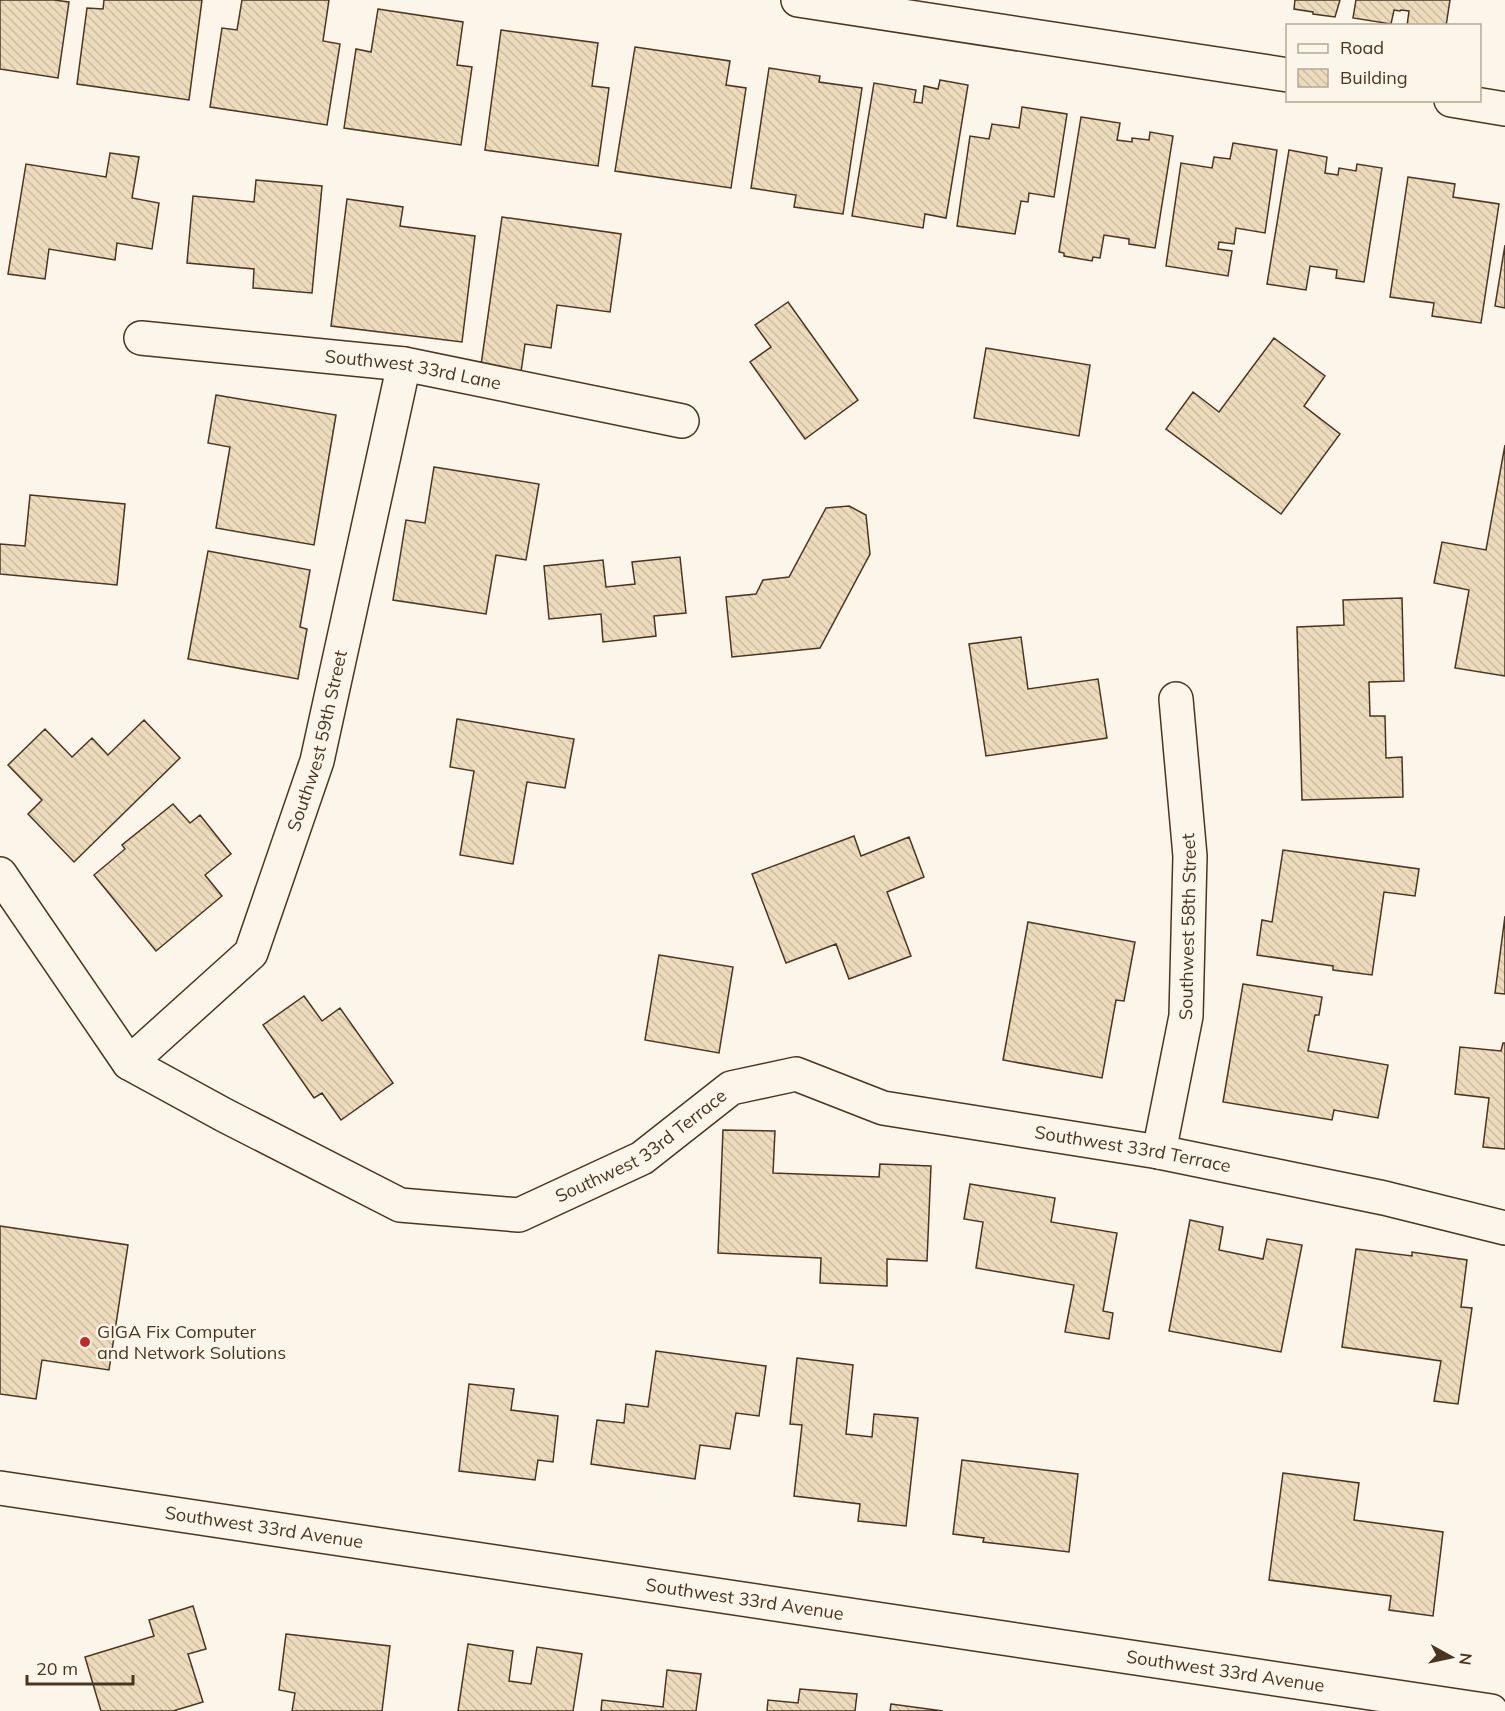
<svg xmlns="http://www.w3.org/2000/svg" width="1505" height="1711" font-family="Mulish,sans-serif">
<defs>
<pattern id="building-back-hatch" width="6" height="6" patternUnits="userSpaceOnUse" patternTransform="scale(1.5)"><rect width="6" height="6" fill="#ecdcbc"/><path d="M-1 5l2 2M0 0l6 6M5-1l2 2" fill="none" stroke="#ccbda1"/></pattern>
</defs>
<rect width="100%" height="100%" fill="#fbf6e9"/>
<!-- building -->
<path fill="url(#building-back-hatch)" stroke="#4a3520" stroke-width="1.5" d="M0,0H54L69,2L58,78L0,69Z
M104,0H202L189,100L77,84L87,8L103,9Z
M242,0H329L323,41L340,44L327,125L210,107L222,28L237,30Z
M1295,0H1340L1335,17L1313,14V12L1294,9Z
M1356,0H1450L1446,26H1407L1409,11L1401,10L1400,11L1394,10L1391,24L1353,18Z
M378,9L463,22L457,65L472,67L461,145L344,128L356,49L371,52Z
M501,30L598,43L592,86L609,88L598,166L485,150Z
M635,47L730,61L726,85L746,88L731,188L615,171Z
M769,68L820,76L819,82L862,88L843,214L794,207L796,195L751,188Z
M940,80L968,85L946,218L925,214L923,228L852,216L874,83L916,90L914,102L922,103L924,86L938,89Z
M1022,107L1067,114L1054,197L1029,193L1028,202L1021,201L1015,234L957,226L970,136L989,139L992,124L1019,128Z
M1081,117L1120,123L1117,140L1132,142V138L1149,140L1150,132L1173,136L1155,248L1129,244V239L1104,235L1100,258L1093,257L1092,261L1064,256V253L1059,252Z
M1233,143L1277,150L1265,233L1236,228L1234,244L1219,242L1218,249L1232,251L1228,276L1166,266L1181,163L1212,168L1214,157L1230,159Z
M1289,150L1327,157L1325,173L1338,175L1339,168L1356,171L1357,164L1382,168L1364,282L1336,278L1337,270L1310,266L1306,290L1267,284Z
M110,153L139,157L132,198L159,203L152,249L117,243L115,260L49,249L45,279L8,274L26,164L106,177Z
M1408,177L1455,184L1453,197L1499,204L1481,323L1432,316L1434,303L1390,297Z
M256,180L322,186L312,293L253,288L254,269L187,263L193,196L254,202Z
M347,199L403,207L400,226L475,236L462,342L331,326Z
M502,217L621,234L610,312L557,305L551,348L525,344L521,372L481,365Z
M1505,245V308L1495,306Z
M788,302L858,400L805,439L750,362L771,347L755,325Z
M1274,338L1325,376L1304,406L1340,434L1281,514L1166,429L1193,392L1219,412Z
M986,348L1090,365L1079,436L974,418Z
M216,395L336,415L314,545L216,528L230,447L208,443Z
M1505,445V676L1455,668L1469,590L1434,583L1442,542L1486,550Z
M434,467L539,484L526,560L496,555L486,614L393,600L406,520L425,523Z
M30,495L125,504L117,585L0,574V544L25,546Z
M849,506L866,515L870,554L820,648L732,657L726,597L756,594L763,580L789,577L826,508Z
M208,551L310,570L300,627L307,629L298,679L188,659Z
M680,557L686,613L654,616L656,636L603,642L601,614L549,619L544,566L603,560L606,587L635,584L632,562Z
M1402,598L1404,681L1369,682L1370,716H1385L1386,758L1402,757L1403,797L1302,800L1297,627L1344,625L1343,600Z
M1021,637L1028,689L1098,679L1107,738L986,756L969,644Z
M457,719L574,739L565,788L527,782L513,864L460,855L474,771L450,767Z
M144,720L180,758L74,862L28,814L42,800L8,765L45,729L72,757L92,738L108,755Z
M173,804L190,823L200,815L231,854L205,875L222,896L156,951L94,875L125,849L122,845Z
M854,836L861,856L909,837L924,877L887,892L911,956L849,979L836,944L786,963L752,874Z
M1283,850L1419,869L1415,896L1384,892L1372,975L1333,970V966L1257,955L1262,920L1272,922Z
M1505,916V994L1495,993Z
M1028,922L1135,942L1124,1001L1116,1000L1102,1078L1003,1060Z
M659,955L733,967L719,1053L645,1040Z
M1243,984L1322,997L1319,1015H1315L1308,1051L1388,1065L1378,1118L1334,1110L1332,1120L1223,1102Z
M304,996L322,1021L340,1008L393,1083L341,1120L322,1093L314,1098L263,1025Z
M1503,1043H1505V1149L1483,1147L1489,1098L1455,1094L1460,1047L1501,1051Z
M723,1130L775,1131L773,1173L879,1177L880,1164L931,1166L927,1261L887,1259V1286L820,1283L821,1258L718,1253Z
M970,1184L1055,1198L1051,1222L1117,1233L1103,1311L1113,1313L1109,1339L1065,1332L1074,1285L976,1268L983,1222L964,1219Z
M1190,1220L1223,1227L1219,1250L1263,1259L1267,1239L1302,1245L1281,1352L1169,1331Z
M0,1226L128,1245L109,1370L42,1360L36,1399L0,1394Z
M1356,1249L1412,1256V1252L1467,1260L1461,1307L1472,1308L1458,1404L1434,1401L1441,1361L1342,1347Z
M656,1351L766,1366L759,1416L736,1413L730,1449L700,1445L695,1479L591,1464L597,1420L624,1423L626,1404L648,1407Z
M797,1358L853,1365L846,1434L872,1437L874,1414L918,1418L906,1526L858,1521L860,1504L794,1496L802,1425L790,1424Z
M469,1384L514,1389L511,1410L558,1416L553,1462L538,1460L535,1480L459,1471Z
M962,1460L1078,1474L1069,1552L983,1542L984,1538L953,1534Z
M1283,1473L1359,1483L1354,1520L1443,1532L1433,1616L1389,1610L1391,1596L1269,1580Z
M193,1606L206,1649L188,1654L203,1702L173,1711H101L85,1657L154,1636L149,1620Z
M286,1634L390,1646L382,1711H292L295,1693L279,1690Z
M468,1644L513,1651L509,1681L531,1684L537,1647L582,1654L573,1711H458Z
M667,1670L701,1674L696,1711H601L602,1700L663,1707Z
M800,1689L857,1694L855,1711H767L768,1700L798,1703Z
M891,1704L943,1711H890Z"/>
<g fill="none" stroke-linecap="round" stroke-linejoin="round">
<defs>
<g id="minor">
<path d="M798,0L1288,75"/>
<path d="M1451,100L1505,109"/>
<path id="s1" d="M141,338L404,364L682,421"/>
<path id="s2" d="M0,874L129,1063L224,1115L400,1205L519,1215L642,1158L731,1088L796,1074L883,1108L1159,1152L1384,1198L1505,1228"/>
<path id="s3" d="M129,1063L251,953L317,761L404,364"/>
<path id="s4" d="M1159,1152L1186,1016L1190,856L1176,699"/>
<path id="s5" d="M0,1488L1491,1711"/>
</g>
</defs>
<!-- minor casing -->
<use href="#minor" stroke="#4a3520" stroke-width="36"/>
<!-- minor -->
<use href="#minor" stroke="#fbf6e9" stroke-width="33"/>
</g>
<!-- markers -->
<circle fill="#c62828" stroke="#fbf6e9" stroke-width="2" cx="85" cy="1342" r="6"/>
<g text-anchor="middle" stroke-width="4.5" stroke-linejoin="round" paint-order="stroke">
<!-- street labels -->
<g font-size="18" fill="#4a3520" stroke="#fbf6e9">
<text dy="6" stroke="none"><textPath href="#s1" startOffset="274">Southwest 33rd Lane</textPath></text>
<text dy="6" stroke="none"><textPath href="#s3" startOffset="387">Southwest 59th Street</textPath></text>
<text dy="6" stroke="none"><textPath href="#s4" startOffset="228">Southwest 58th Street</textPath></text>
<text dy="6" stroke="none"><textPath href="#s2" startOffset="795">Southwest 33rd Terrace</textPath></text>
<text dy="6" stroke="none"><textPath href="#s2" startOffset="1316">Southwest 33rd Terrace</textPath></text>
<text dy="6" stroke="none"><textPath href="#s5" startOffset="267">Southwest 33rd Avenue</textPath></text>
<text dy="6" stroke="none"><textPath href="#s5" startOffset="753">Southwest 33rd Avenue</textPath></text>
<text dy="6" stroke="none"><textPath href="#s5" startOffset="1239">Southwest 33rd Avenue</textPath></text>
</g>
<!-- poi labels -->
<g font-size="18" fill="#4a3520" stroke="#fbf6e9" text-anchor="start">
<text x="97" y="1338">GIGA Fix Computer<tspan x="97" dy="21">and Network Solutions</tspan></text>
</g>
</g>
<!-- legend -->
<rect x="1286" y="24" width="195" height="78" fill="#fbf6e9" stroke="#b4a999" stroke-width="1.5"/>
<rect x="1298" y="44" width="30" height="9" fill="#fbf6e9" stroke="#b4a999" stroke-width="1.5"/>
<text x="1340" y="54" font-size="18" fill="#4a3520">Road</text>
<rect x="1298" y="69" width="30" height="18" fill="url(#building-back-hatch)" stroke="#b4a999" stroke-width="1.5"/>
<text x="1340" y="84" font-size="18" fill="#4a3520">Building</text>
<!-- north arrow -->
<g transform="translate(1451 1657) rotate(98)" stroke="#fbf6e9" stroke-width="4.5" paint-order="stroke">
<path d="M0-4.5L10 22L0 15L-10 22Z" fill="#4a3520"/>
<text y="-9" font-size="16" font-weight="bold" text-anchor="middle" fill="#4a3520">N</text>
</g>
<!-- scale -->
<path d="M27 1675v9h106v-9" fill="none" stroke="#4a3520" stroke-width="3"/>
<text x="36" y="1675" font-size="18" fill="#4a3520" stroke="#fbf6e9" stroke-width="4.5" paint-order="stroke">20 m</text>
</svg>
